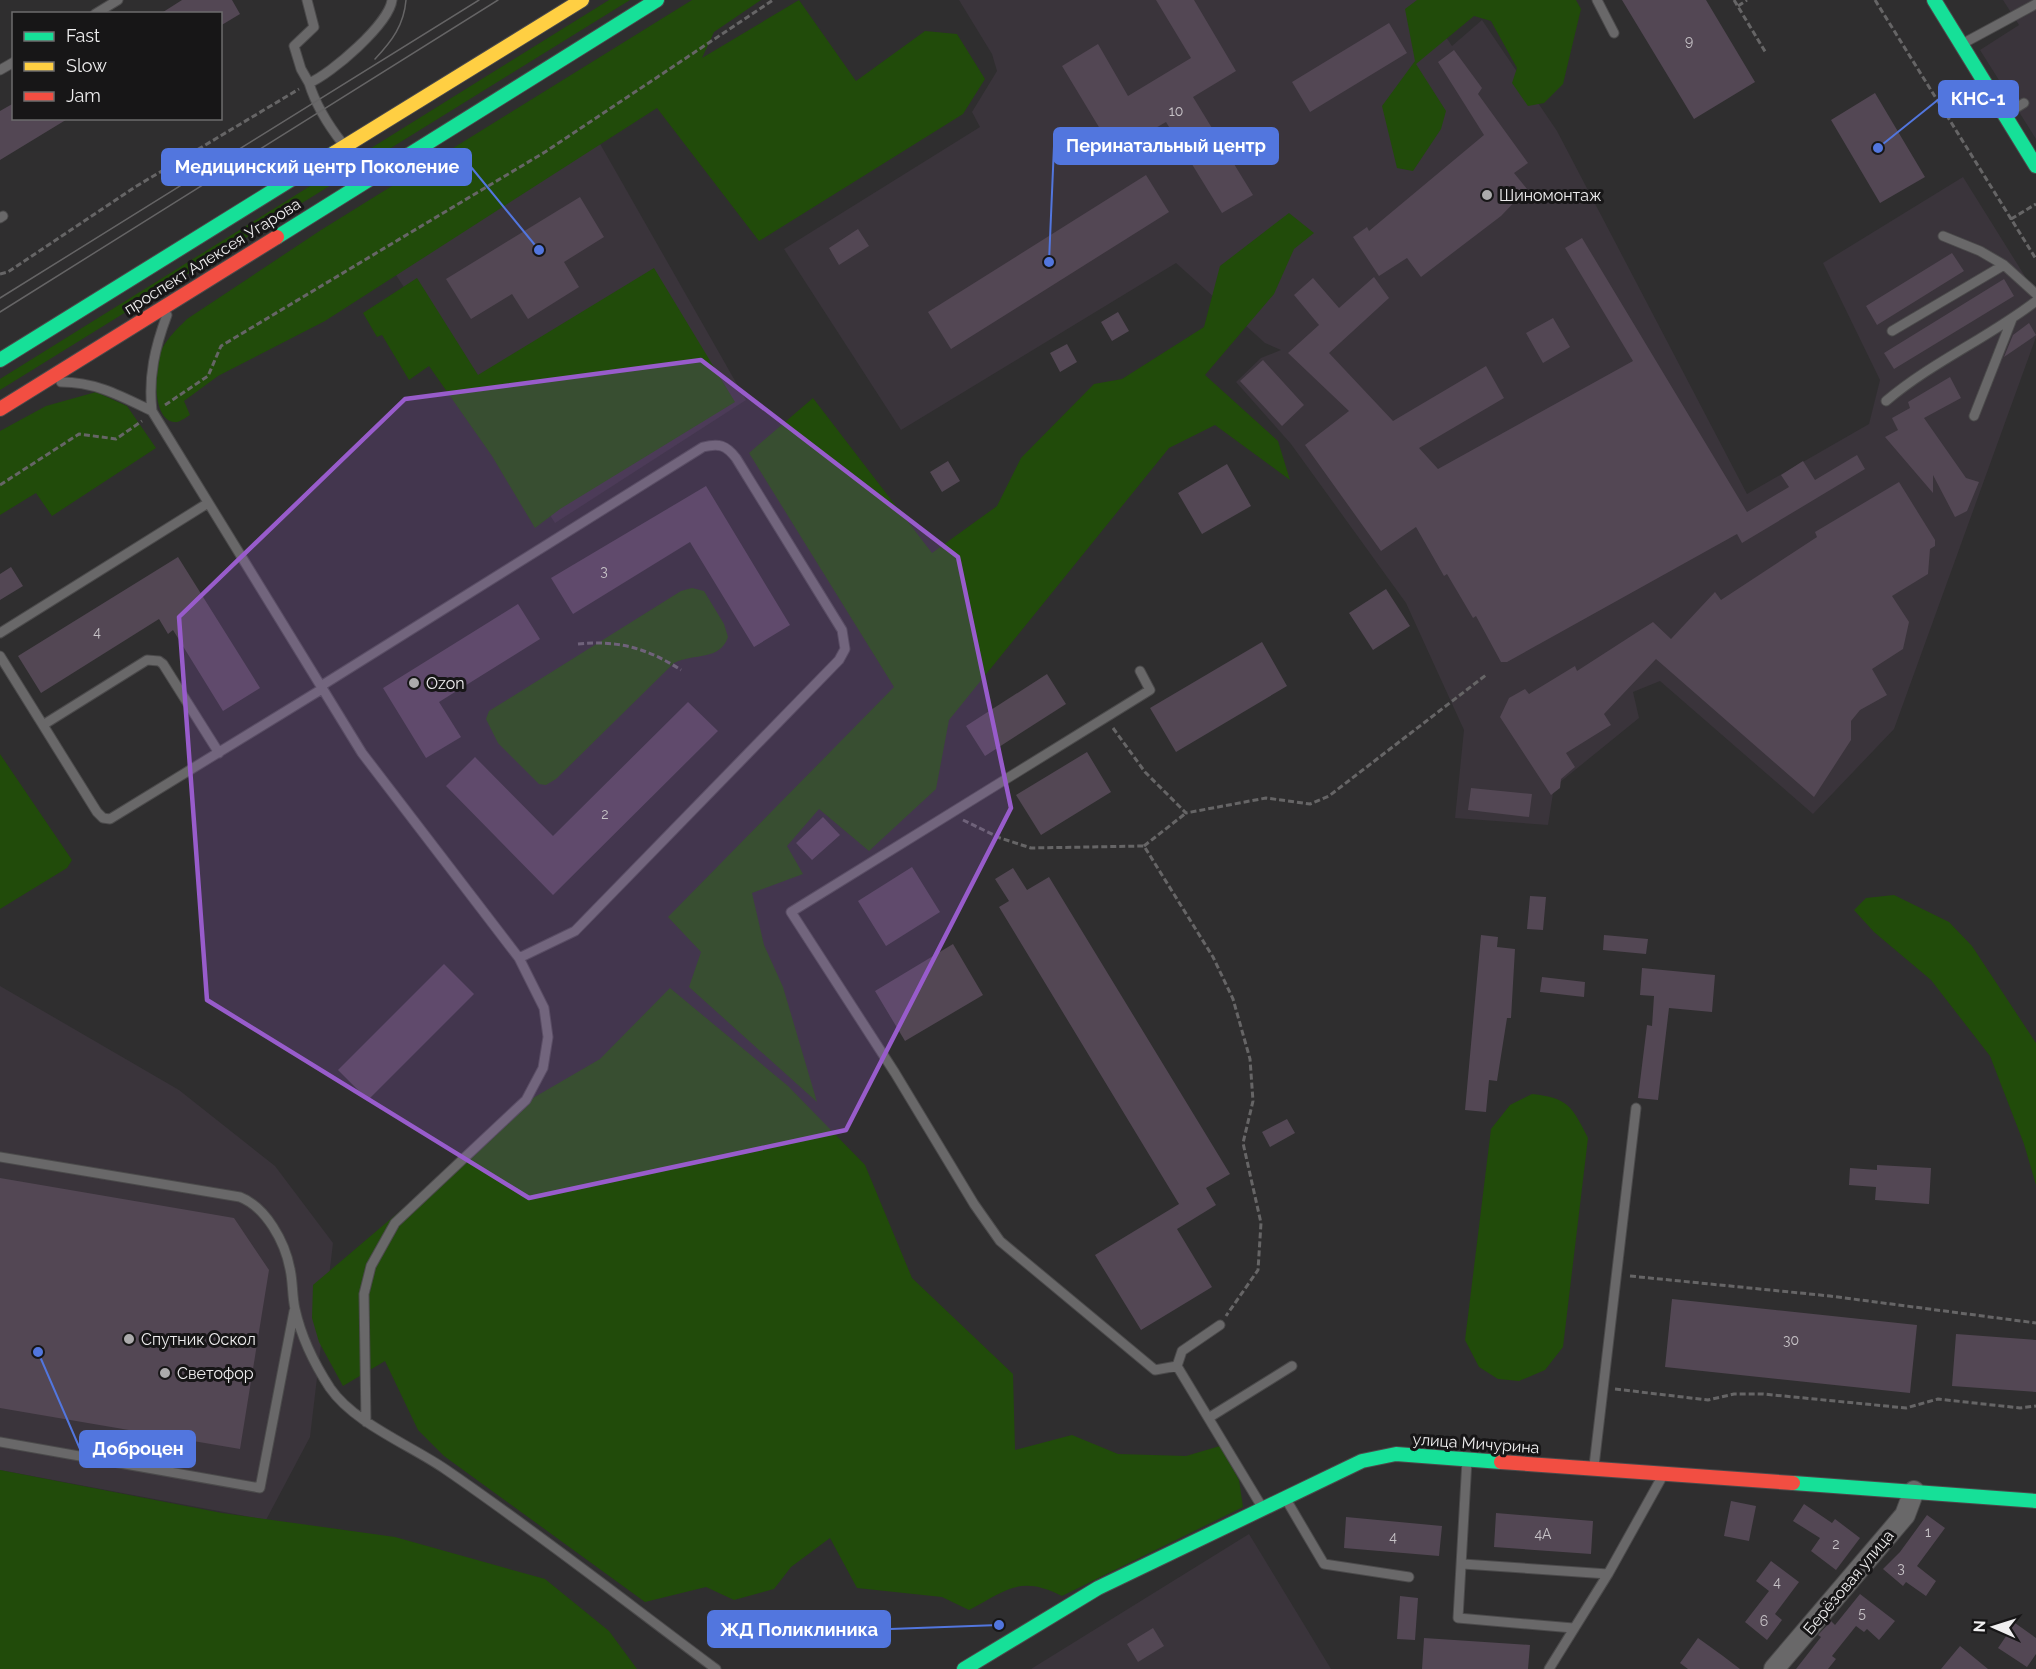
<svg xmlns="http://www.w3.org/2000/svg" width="2036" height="1669" font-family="Raleway,sans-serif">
<rect width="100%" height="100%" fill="#2f2e2f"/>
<!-- built -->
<path fill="#3a343b" d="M959,0H1421L1452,46L1482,20L1557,131L1747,494L1869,424L1880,380L1823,263L1963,177L2036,294V337L1894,729L1813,814L1660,681L1633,692L1639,718L1554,787L1548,825L1455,818L1464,730L1406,603L1291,444L1236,382L1261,358L1281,350L1265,343L1176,263L901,430L784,249L980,127L972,112L997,71L992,54Z
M2003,0H2036V139L1980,50L2019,25Z
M595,135L746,400L555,523L389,264Z
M0,986L179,1090L275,1166L333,1243L310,1437L266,1520L0,1470Z
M1249,1534L1331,1669H1031Z"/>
<!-- green -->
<path fill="#214b0a" d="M609,0H630L0,390V379Z
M692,0H761L714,32L702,58L799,0L856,81L925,31L957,34L985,79L963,114L759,241L657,108L325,321L218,376L184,401L190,415C185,418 179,423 174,422C154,420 155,379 157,364C160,345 174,332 187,319L321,230Z
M1417,0H1576L1581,9L1563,84L1544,103L1528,106L1512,83L1517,68L1491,21L1474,16L1416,64L1446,111L1441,129L1413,171L1397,168L1382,106L1415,61L1405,9Z
M1289,213L1314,233L1294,249L1274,294L1205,375L1278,441L1290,480L1215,425L1169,448L949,720L936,789L869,851L819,809L787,846L803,874L752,893L764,945L783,987L817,1102L689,987L701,952L668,917L894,687L749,453L813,398L932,553L997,506L1021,458L1094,384L1122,379L1204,327L1220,266Z
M654,268L735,402L560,509L535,528L492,456L429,366L409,380L382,335L377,337L363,313L417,278L478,375Z
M96,392L127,406L156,448L52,516L36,493L0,515V431L46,406Z
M692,588L704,591L724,624L728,637C720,661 694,653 674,663L556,779L546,785L539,784L498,743L486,719L489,711L681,591Z
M0,754L72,860L67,868L0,909Z
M1894,895L1949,922L1972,946L2036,1043V1185L2024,1144L1990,1056L1931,980L1874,932L1854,910L1866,898Z
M670,988L788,1086L865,1165L912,1278L1013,1374L1015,1450L1072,1435L1118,1454L1186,1456L1220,1446L1239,1480L1243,1507L1062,1596C1020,1575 1007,1590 969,1610L942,1597L857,1588L830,1538L791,1567L774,1589L734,1600L706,1587L645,1602L444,1456L418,1430L385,1361L343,1386L319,1342L312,1318L313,1285L533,1098L600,1059Z
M1532,1094C1568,1098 1572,1106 1588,1138L1563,1347L1545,1370L1519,1381L1498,1379L1479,1367L1465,1340L1491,1129L1510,1105Z
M0,1470L222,1513L395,1537L545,1579L609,1631L637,1669H0Z"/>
<!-- building -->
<path fill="#534754" d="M182,0H232L240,14L220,26V14H160Z
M1156,0H1194L1236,71L1193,97L1253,195L1222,213L1166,122L1114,152L1062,66L1098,44L1128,96L1191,58Z
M1622,0H1706L1755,82L1694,119Z
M1389,23L1407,53L1310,112L1292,82Z
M1454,50L1482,88L1478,94L1528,163L1514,173L1527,189L1501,216L1421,277L1407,258L1379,276L1353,237L1367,227L1369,231L1484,135L1438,62Z
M1875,93L1925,177L1880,203L1831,120Z
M14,103V118H69L0,160V111Z
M1146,175L1169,212L951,349L928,312Z
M580,197L604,237L564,262L579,287L528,319L512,294L471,319L446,279Z
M858,229L869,246L839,265L829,248Z
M1582,238L1747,512L1789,487L1781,475L1803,461L1815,480L1857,455L1865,469L1742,543L1737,534L1507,662H1501L1476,616L1473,618L1447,574L1444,576L1416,527L1381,551L1305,445L1349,411L1288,353L1319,325L1294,295L1313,278L1339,308L1374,277L1389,298L1329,353L1393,421L1486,366L1504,398L1419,448L1438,469L1633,361L1565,248Z
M1952,253L1964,271L1877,325L1866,306Z
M2004,279L2014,296L1894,369L1884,353Z
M1118,312L1129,331L1112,341L1101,322Z
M1553,318L1570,347L1543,363L1526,333Z
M2029,323L2036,335L2004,357L2013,335Z
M1067,344L1077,362L1060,372L1050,353Z
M1263,360L1304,405L1282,426L1240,381Z
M1950,377L1961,398L1924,418L1966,478L1979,482L1967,511L1955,517L1933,475V493L1885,437L1898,430L1892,418L1910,408L1908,402Z
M948,461L960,481L942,492L930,472Z
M1227,464L1251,506L1202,534L1178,493Z
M1899,482L1935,540V546L1930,549L1928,574L1892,596L1909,622L1903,649L1872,669L1887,695L1860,710L1851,721V740L1814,797L1656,659L1604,714L1611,725L1566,753L1575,767L1561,779L1560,788L1551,795L1500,717L1509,698L1525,689L1529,694L1575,666L1577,671L1653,622L1671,639L1715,592L1721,600L1817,537L1815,532Z
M706,486L790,625L754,647L690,542L573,614L551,578Z
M178,557L260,688L223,711L173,630L168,634L159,619L41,693L18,656Z
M11,567L23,586L0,600V574Z
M1386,589L1410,626L1373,650L1349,613Z
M518,604L540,639L439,702L461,737L426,758L383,688Z
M1262,642L1287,686L1176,752L1150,708Z
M1047,674L1066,704L985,756L966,726Z
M688,702L718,731L553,895L446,786L475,757L553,836Z
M1087,752L1111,792L1041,835L1016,795Z
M1471,788L1532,794L1529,817L1468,810Z
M823,817L840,835L812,860L796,843Z
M912,867L940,912L886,946L858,901Z
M1013,868L1027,890L1049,877L1230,1174L1206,1188L1216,1205L1177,1229L1212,1287L1141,1330L1095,1255L1179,1204L999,907L1009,901L995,879Z
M1530,896L1546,897L1543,930L1527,929Z
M1481,935L1498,937L1497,947L1515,949L1511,1018H1507L1497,1081L1489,1080L1486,1112L1465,1110Z
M1604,935L1648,939L1646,954L1603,950Z
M953,944L983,995L905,1041L875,991Z
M444,964L474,994L368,1100L338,1070Z
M1642,968L1715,975L1712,1012L1669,1008L1658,1100L1638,1098L1647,1025L1652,1026L1654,996L1640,995Z
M1542,977L1585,982L1584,997L1540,992Z
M1287,1119L1295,1133L1270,1147L1262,1132Z
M1877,1165L1931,1168L1929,1204L1875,1200L1876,1187L1849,1185L1850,1168L1877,1170Z
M0,1178L234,1218L269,1270L240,1449L0,1408Z
M1672,1299L1917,1325L1910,1393L1665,1367Z
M1956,1334L2036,1340V1392L1952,1386Z
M1731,1501L1756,1506L1749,1541L1724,1536Z
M1804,1504L1832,1523L1835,1519L1860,1538L1836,1570L1811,1551L1820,1538L1793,1521Z
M1496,1513L1593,1521L1591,1554L1494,1547Z
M1927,1515L1945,1528L1917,1566L1936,1581L1926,1596L1906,1582L1903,1586L1883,1569L1900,1552Z
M1346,1517L1442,1526L1439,1556L1344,1548Z
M1771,1561L1799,1582L1775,1614L1782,1620L1767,1640L1745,1622L1769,1591L1756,1581Z
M1860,1594L1895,1621L1879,1640L1867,1629L1864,1632L1856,1626L1832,1656L1836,1659L1828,1669H1796L1821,1637L1818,1635L1831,1621L1835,1625Z
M1400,1596L1418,1598L1415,1640L1397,1639Z
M2015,1623L2036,1638V1654L2027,1667L1998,1648Z
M1153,1628L1164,1646L1138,1662L1127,1644Z
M1424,1638L1530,1645L1528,1669H1422Z
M1698,1638L1723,1656L1740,1669H1688L1680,1663Z
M1960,1646L1988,1669H1941Z"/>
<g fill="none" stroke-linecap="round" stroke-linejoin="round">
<defs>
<path id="lane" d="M307,0L314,27L294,46L301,69L309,83
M1597,0L1614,33
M95,14L118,0
M1962,44L2036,4
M0,70L14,62
M2006,114L2024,103
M343,144C328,125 316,106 309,83C331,74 389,24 392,0
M0,218L3,216
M1943,236L1980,251L2004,265L2036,294
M167,315C155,347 148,377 152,411L362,753L519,958L544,1008L548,1037L543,1068L526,1100L395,1223L371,1266L364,1294L366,1422
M1892,331L2004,265
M61,382C96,382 121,396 152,411
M1886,401C1932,362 1988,338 2036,301
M1974,416L2012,319
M0,633L208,503
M0,656L97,812L103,818L110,819L322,689
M1140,671L1150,690L791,912L895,1073L974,1204L1000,1241L1155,1370L1177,1366
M321,686L703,447C719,443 726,445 736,458L842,630L845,649L839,660L575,931L519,958
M43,725L147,660L159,661L163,664L219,753
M0,1157L240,1197C266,1207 285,1242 290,1269C293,1282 292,1296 295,1309C301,1336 315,1365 330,1388C354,1423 410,1445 445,1469C537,1532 626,1602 716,1669
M1220,1325L1182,1351L1177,1366L1262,1507
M1210,1417L1292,1366
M0,1442L260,1488L294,1311
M1467,1460L1458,1618L1573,1628
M1594,1466L1636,1108
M1287,1501L1324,1564L1409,1577
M1463,1564L1608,1574
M1549,1669L1608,1574L1662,1477"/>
<path id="street" d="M1774,1669L1905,1515L1914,1491"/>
<path id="fast" d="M1934,0L2036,166
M277,237L657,0
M0,360L334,153
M1793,1483L2036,1501
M964,1669L1098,1588L1362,1461L1396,1454L1501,1462"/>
<path id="slow" d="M334,153L582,0"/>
<path id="jam" d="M0,409L277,237
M1501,1462L1793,1483"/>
</defs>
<!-- lane casing -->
<use href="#lane" stroke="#4b4a4b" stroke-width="11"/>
<!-- street casing -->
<use href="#street" stroke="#4b4a4b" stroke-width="22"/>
<!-- fast casing -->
<use href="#fast" stroke="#4b4a4b" stroke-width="16"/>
<!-- slow casing -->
<use href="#slow" stroke="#4b4a4b" stroke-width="16"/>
<!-- jam casing -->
<use href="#jam" stroke="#4b4a4b" stroke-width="16"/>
<!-- path -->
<path stroke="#666566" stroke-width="3" stroke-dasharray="6 3" stroke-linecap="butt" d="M1734,0L1766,53
M1875,0L2036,259
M1738,6L1747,0
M2011,219L2036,204
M0,274L8,272L135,187L299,89
M165,405L208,376L221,346L545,152L773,0
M0,485L79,434L116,439L142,421
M578,644C618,640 647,648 681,670
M1113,728L1145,772L1186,813L1266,798L1310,804L1329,796L1486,675
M963,820L1000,838L1031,848L1144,846L1213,957L1233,999L1250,1059L1253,1101L1243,1143L1261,1223L1258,1270L1226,1316
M1144,846L1186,813
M1630,1276L1830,1296L2036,1323
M1615,1389L1708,1400L1734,1394H1763L1906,1408L1938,1399L2020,1408L2036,1406"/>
<!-- lane -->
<use href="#lane" stroke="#696869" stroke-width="9"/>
<!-- street -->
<use href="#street" stroke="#696869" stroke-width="20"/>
<!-- fast -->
<use href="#fast" stroke="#16e098" stroke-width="14"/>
<!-- slow -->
<use href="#slow" stroke="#ffcf43" stroke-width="14"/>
<!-- jam -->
<use href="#jam" stroke="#f24e42" stroke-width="14"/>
<!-- tram -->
<path stroke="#656465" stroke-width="1.5" d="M375,59C392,41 404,25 406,0
M0,298L479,0
M0,312L498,0"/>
</g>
<!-- marked area -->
<path fill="#985ccb" fill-opacity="0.2" stroke="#985ccb" stroke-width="4.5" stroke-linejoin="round" d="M701,360L958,557L1011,808L846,1130L529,1198L207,1000L179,617L405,399Z"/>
<!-- markers -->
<g fill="#acabac" stroke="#171617" stroke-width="2">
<circle cx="1487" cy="195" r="6"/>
<circle cx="414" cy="683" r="6"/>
<circle cx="129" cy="1339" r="6"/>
<circle cx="165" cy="1373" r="6"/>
</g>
<g text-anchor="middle" stroke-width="6" stroke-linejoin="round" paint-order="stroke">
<!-- number labels -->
<g font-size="14" fill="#c8c4c8">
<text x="1689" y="46">9</text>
<text x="1176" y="116">10</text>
<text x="604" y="576">3</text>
<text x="97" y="637">4</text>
<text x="605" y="819">2</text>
<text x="1791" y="1345">30</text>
<text x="1928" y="1537">1</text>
<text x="1543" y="1539">4А</text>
<text x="1393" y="1542">4</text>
<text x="1836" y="1549">2</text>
<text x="1901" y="1573">3</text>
<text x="1777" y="1587">4</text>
<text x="1862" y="1618">5</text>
<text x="1764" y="1626">6</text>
</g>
<!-- poi labels -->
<g font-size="16" fill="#efeeef" stroke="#171617" text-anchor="start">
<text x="1499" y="201">Шиномонтаж</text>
<text x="426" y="689">Ozon</text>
<text x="141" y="1345">Спутник Оскол</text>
<text x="177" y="1379">Светофор</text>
</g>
<!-- street labels -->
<g font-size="16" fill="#efeeef" stroke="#171617">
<text transform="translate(212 256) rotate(-32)" y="6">проспект Алексея Угарова</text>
<text transform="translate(1476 1443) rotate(4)" y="6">улица Мичурина</text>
<text transform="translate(1848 1582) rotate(-50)" y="6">Берёзовая улица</text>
</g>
</g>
<!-- callouts -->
<path fill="none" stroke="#5276de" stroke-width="2" d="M1878 148L1939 99M1049 262L1054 146M539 250L471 167M38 1352L80 1449M999 1625L890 1629"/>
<g fill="#5276de" stroke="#171617" stroke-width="2">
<circle cx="1878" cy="148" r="6"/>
<circle cx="1049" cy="262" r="6"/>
<circle cx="539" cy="250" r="6"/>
<circle cx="38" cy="1352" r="6"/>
<circle cx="999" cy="1625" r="6"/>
</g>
<g fill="#5276de" stroke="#5276de" stroke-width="2">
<rect x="1939" y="81" width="79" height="36" rx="6"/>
<rect x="1054" y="128" width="224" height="36" rx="6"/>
<rect x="162" y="149" width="309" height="36" rx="6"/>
<rect x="80" y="1431" width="115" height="36" rx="6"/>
<rect x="708" y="1611" width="182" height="36" rx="6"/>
</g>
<g font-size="18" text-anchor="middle" font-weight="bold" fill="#fff">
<text x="1978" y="105">КНС-1</text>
<text x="1166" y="152">Перинатальный центр</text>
<text x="317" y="173">Медицинский центр Поколение</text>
<text x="138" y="1455">Доброцен</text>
<text x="799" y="1636">ЖД Поликлиника</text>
</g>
<!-- legend -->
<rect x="12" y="12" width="210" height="108" fill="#171617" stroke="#6d6c6d" stroke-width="1.5"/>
<rect x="24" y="32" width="30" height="9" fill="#16e098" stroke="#6d6c6d" stroke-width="1.5"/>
<text x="66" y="42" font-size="18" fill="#efeeef">Fast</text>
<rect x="24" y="62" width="30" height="9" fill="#ffcf43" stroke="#6d6c6d" stroke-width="1.5"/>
<text x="66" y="72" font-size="18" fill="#efeeef">Slow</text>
<rect x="24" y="92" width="30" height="9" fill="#f24e42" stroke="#6d6c6d" stroke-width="1.5"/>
<text x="66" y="102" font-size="18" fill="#efeeef">Jam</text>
<!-- north arrow -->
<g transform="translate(1994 1627) rotate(273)" stroke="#171617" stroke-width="4.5" paint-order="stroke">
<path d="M0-4.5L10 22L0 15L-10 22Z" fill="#efeeef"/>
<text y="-9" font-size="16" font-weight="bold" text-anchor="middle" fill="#efeeef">N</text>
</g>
</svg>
